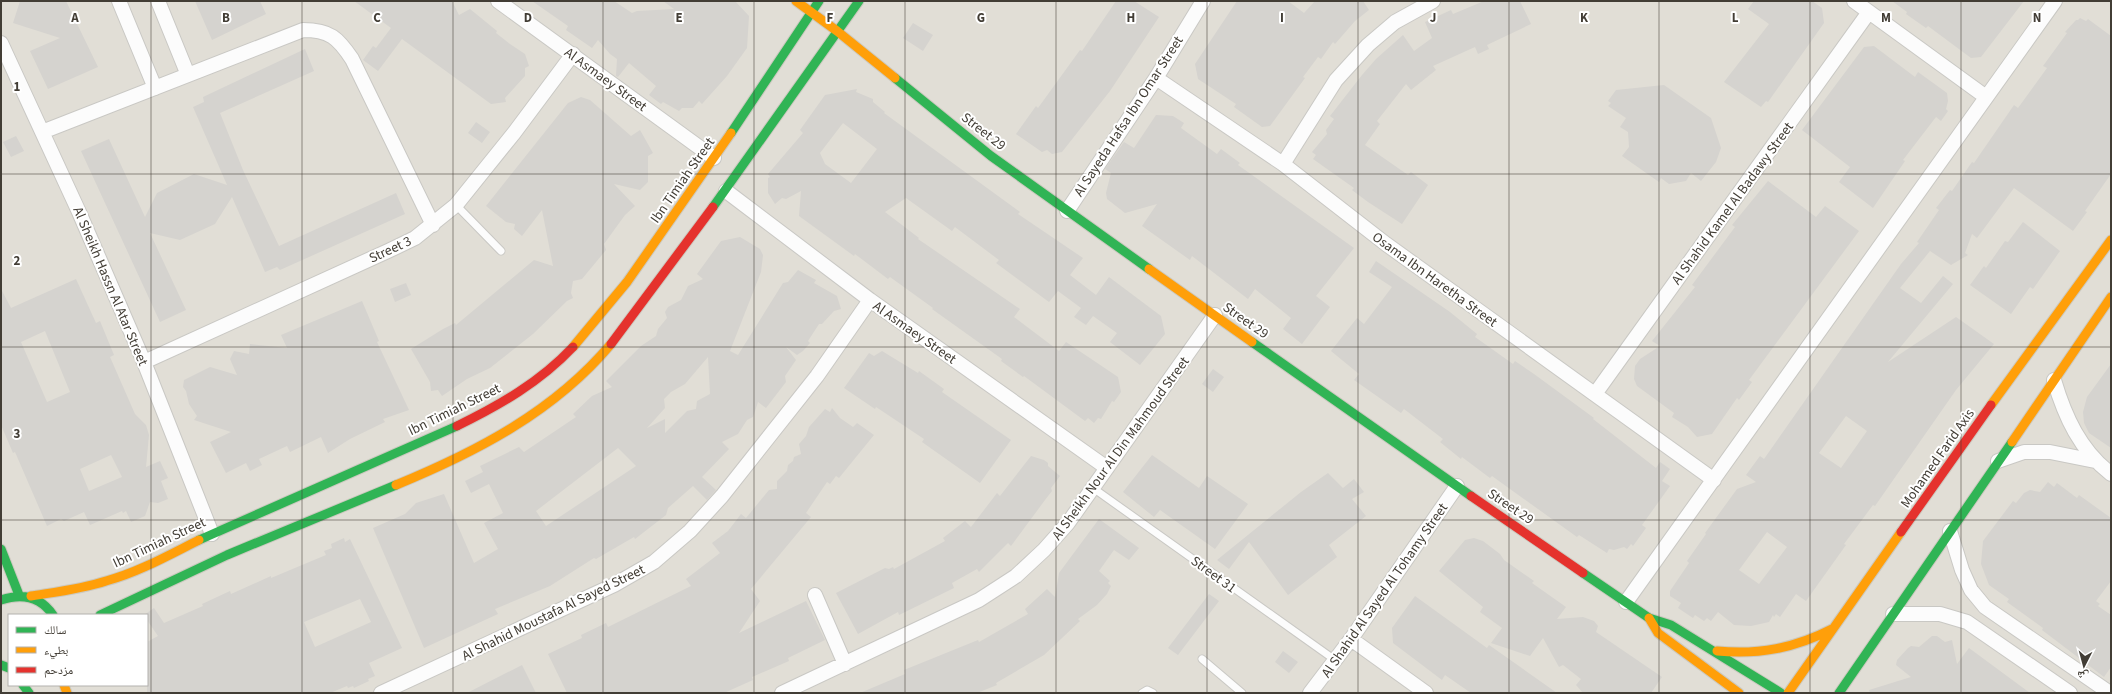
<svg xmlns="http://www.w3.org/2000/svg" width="2112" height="694" font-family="'Source Sans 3','Noto Naskh Arabic',sans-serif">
<rect width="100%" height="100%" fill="#edece8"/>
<!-- residential -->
<path fill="#e1ded6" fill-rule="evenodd" d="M1,1H2111V693H1ZM9,615H147V685H9Z"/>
<!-- building -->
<path fill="#d5d3cf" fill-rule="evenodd" d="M20,1H66L98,67L48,89L30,51L60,38L13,23Z
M195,1H260L266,14L212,40Z
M354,1H452L459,15L470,9L497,31L496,33L510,44L525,54L529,66L525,68V76L505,98L506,102L491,104L402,39L378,71L363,60L373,46L376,48L391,28Z
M532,1H614L632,13L637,11L674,9L663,1H735L749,16L747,48L727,76L702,104L699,101L693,108H682L679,111L663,102L661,104L649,95L656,86L629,63L618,77L616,76L617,59L610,54L598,40L592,48L566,30L568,26Z
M1116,1H1134L1159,17L1110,91L1062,152L1052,154L1047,150L1042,152L1016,134L1036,106L1038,108L1080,50L1082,51Z
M1237,1H1288L1304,13L1315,1H1363L1369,10L1355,21L1335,44L1333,42L1321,59L1318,57L1303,77L1305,78L1270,126L1262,127L1234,107L1236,104L1198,79L1195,64Z
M1484,1H1520L1531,24L1487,45L1489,49L1478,54L1475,47L1433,66L1436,70L1411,90L1406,84L1377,121L1380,124L1365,145L1408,175L1411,172L1428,185L1402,224L1368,202L1352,190L1354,188L1313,159L1316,155L1312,152L1327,134L1326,130L1334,119L1330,116L1362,75L1376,59L1403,35L1414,51L1432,38L1425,22L1451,10L1453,14Z
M1754,1H1812L1822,8L1824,23L1768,102L1766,101L1761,107L1724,82L1769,24L1748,9Z
M1892,1H2024L1981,57L1971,58L1928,26L1926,28L1906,14L1907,12Z
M2080,18L2086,21L2088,19L2111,36V174L2085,211L2087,212L2073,231L2014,188L1977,238L1972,234L1965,253L1968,255L1951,265L1930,251L1900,288L1921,303L1943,276L1953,284L1888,362L1956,317L1994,344L1956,390L1875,506L1873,505L1844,544L1846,545L1806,601L1796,594L1780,617L1776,614L1774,617L1773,615L1769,622L1751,626L1734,625L1718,612L1711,621L1707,618L1704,621L1695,615L1693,618L1678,608L1681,603L1670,596V591L1689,563L1687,561L1706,534L1705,533L1737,489L1756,482L1746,475L1760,456L1764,459L1901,264L1919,243L1917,242L1939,210L1936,208L1950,190L1952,191L1972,162L1974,163L2014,105L2018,108L2047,68L2043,66L2067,33L2065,32L2076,20H2078ZM1846,416L1867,431L1841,468L1819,453ZM1767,532L1787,547L1759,584L1739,570Z
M913,23L933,35L923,51L903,38Z
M1874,46L1915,77L1918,72L1947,93L1948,101L1946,109L1948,111L1941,121L1936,117L1903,160L1905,161L1873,208L1839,182L1850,167L1802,130L1864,47Z
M305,49L314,71L220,113L243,170L279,246L396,193L405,214L280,270L277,267L265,272L232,197L215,224L180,240L150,233L186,310L160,322L81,151L109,139L145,217L157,193L194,174L227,185L193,107L204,102L203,97Z
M1664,85L1711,118L1721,148L1716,162L1701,181L1691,173L1686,181L1669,184L1661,178L1659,182L1622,156L1629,147L1628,132L1620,127L1626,118L1608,106L1611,103L1608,101L1616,90Z
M857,89L856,92L873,99V102L885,112L884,113L1020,212L1018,214L1083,258L1070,275L1096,295L1109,277L1161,316L1165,334L1140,365L1110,342L1117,333L1093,316L1086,325L1074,317L1081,308L1058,291L1049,302L996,263L999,260L955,227L952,231L906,198L885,212L919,238L918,239L1020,309L1014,317L1059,351L1066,342L1118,377L1121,392L1114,402L1112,401L1101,419L1098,418L1094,423L1088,418L1085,421L1024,376L1023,377L1001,361L1002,359L932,309L933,308L890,277L888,279L855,254L854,256L799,216L801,191L786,199L782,198L775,204L768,193V178L770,177L768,174L803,133L800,130L825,95ZM843,123L877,149L851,183L825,164L820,153Z
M581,97L590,100L631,136L640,130L653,153L648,156V182L640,190L614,184L635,206L625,215L604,244L606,250L582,279L573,281L571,293L573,298L567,301L533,334L490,368L467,379L442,396L438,390L431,391L430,382L411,349L443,329L455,323L456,325L534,260L553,266L542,210L522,236L514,229L515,224L506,222L486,206L568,103Z
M1156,115L1173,116L1184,123L1181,128L1217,154L1221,149L1240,163L1238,165L1354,248L1316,296L1330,307L1302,344L1283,329L1291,318L1255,289L1248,299L1192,256L1190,260L1142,226L1157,204L1125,213L1107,199L1106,193L1111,173L1105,169L1124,142L1134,148Z
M476,122L490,132L482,143L468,133Z
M16,136L24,151L11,157L3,142Z
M1768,181L1816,217L1825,206L1859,231L1749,380L1752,382L1739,400L1737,398L1712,434L1697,437L1688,427L1672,417L1674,413L1637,386L1634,379L1635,366L1640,359L1660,346L1652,341L1695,287L1692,285L1735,227L1732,225Z
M2023,222L2060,251L2033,289L2030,287L2011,314L1970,285L1984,266L1986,268L2005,241L2008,242Z
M740,237L760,249L763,255L761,272L730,351L738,355L783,283L788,282L798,270L816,280L814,283L837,296L841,309L834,311L822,324H819L808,341L810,343L803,351L797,355L786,347L796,360L785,376L786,382L766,408L758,402L753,417L747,420L738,434L722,442L729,449L702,477L716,490L707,500L693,486L668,508L666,515L635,539L634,537L596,559L594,558L550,586L495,609L498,614L424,648L373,528L405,514L416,503L444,494L474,563L498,549L484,523L503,513L489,484L471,493L465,481L483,472L480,466L519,447L524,452L576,417L573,414L592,396L612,387L606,381L641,346L656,336L658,329L667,318L665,312L668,307L681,300L688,286L703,279L697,274L721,241ZM708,357L710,394L697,401L696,409L687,411L665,433V419L647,428L665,408L664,399L671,392L685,384ZM618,448L636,466L546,526L536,511Z
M1376,261L1450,312L1477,334L1475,337L1513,364L1515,361L1534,374L1594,418L1593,419L1656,468L1660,462L1670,469L1662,481L1670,486L1642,525L1646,528L1633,546L1631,544L1627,549L1624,547L1614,550L1609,549L1607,553L1579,535L1577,537L1492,476L1490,478L1462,457L1461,459L1440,442L1443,439L1404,409L1401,413L1354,380L1359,374L1331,351L1357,318L1364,324L1392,287L1369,272Z
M76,279L96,323L100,321L114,355L110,357L135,414L146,425L149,435L146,467L160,461L168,478L161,481L168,499L158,503L150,502L145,516L131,522L126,511L123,513L122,511L90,525L84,512L64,521L61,519L47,526L15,452L13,453L1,425V289L11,308ZM45,331L70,392L47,402L21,342ZM111,455L122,477L89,491L80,469Z
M406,283L411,295L395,302L390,289Z
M362,301L379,341L377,342L409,410L383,419L385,422L350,439L328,453L321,437L290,452L287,446L259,459L262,465L250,471L246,463L226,473L210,442L231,432L194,420L197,416L189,404L186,391L183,387L184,380L210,367L237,375L230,359L234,351L249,354L250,344L287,348L281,335Z
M882,351L918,373L919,371L944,389L942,392L1011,440L980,483L922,442L924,439L876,407L875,409L844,388L869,353L874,356Z
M2111,364V448L2089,433L2084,423L2083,412L2087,397Z
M1213,369L1224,377L1213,392L1202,384Z
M832,408L840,418L853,427L857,423L874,435L839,478L836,476L830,484L827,482L806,513L811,517L751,589L760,601L739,633L806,601L825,640L788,658L789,661L752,677L753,680L724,693H567L548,654L582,638L581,635L606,623L608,627L691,586L686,579L720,553L712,543L728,531L741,514L746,518L769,490L777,489V481L787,471L788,465L793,461L794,457L801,454L799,444L806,436L809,427L825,409L830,412Z
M1152,455L1199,488L1207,476L1248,504L1215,549L1160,510L1154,517L1123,492Z
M1031,456L1044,460L1048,463V466L1060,476L1051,488L1052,491L1045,500L1011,546L1008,543L979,572L977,569L952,583L954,588L899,615L898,612L858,634L836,593L885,568L889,569L893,567L894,569L945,541L943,538L965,521L971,527L997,493L1000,496Z
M1328,473L1343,488L1354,479L1364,492L1352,499L1366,516L1329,545L1337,557L1288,595L1249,542L1229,569L1217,560L1301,492Z
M2048,482L2054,487L2057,483L2077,498L2079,495L2111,518V581L2096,601L2100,604L2098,606L2111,615V667L2104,677L2042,630L2043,628L2007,602L2009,599L1989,585L1981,564L1983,541L2013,501L2016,503L2024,493L2030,490L2040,492Z
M1099,519L1139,548L1129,560L1114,550L1099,571L1110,581L1108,583L1111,586L1107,594L1097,605L1078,619L1080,621L1044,655L996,683L997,685L977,693H860L905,674L904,670L978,640L979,642L1028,614L1025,609L1047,589L1055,597L1059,573Z
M344,538L345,542L350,539L402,648L369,663L375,676L368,679L369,681L354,688L353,686L348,688L347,686L330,693H147V642L158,636L147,620V615H144L154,608L164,623L203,606L202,604L230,591L231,594L271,576V578L326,555L324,551L332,548L331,544ZM360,599L371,622L315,647L304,622Z
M1474,538L1483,541L1500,554L1504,560L1534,581L1532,583L1566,607L1557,619L1583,617L1594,621L1598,626L1596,632L1662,677L1651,693H1583L1576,685L1581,679L1563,665L1559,667L1543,638L1530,656L1491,643L1502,628L1480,612L1483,607L1439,571L1465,540Z
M1209,594L1219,601L1178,655L1168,648Z
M1415,596L1487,648L1489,645L1557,693H1471L1445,675L1442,680L1393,643L1392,628Z
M1932,636H1937L1945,642L1952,640L1957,664L1969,648L2030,693H1870L1869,690L1911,677L1896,665L1897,660L1908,648L1911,646L1919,647Z
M1283,651L1298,662L1289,673L1275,662Z
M522,665L536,693H467Z"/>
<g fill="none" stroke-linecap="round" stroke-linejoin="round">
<defs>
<path id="lane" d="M456,205L501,251
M1093,488L1335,660
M1202,659L1242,693
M1142,693L1147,690L1153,693"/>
<path id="street" d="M119,1L155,88
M158,1L188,75
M498,1L714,158
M1854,1L1986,97
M1,43L79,212L144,362L212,534
M1156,78L1283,164L1386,244L1714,480
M42,132L303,30C330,30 338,38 352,59L433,225
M1283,164L1336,80L1368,45L1395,22L1433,1
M726,191L870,300L1107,468
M1067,211L1156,78L1203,1
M144,362L388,251L415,238L456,205L514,133L573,54
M2054,380C2065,417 2080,450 2111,474
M1595,394L1869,12
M1998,461L2024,452H2050L2095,461
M1950,531L1962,570L1971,590L1985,607L2110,693
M815,595L845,664
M1626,602L2055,1
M1893,614H1940L1967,622L2070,693
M1351,639L1426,693
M381,693L614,585L654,562L690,531L722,496L817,376L870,300
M782,693L979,600L1016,576L1044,550L1068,523L1215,315
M1310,693L1351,639L1457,486"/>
<path id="fast" d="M895,78L991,156L1149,269
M731,133L819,1
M713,207L859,1
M1252,342L1471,496
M199,540L457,426
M1,549L19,595
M1583,573L1649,618L1671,625L1781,693
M1,600C22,593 40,596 53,615
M100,615L227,555L396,485
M1,665L9,668
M23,685L29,693
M1839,693L2012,442"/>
<path id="slow" d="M796,1L837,31L895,78
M1149,269L1252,342
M573,347L627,282L731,133
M1991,405L2111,240
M2012,442L2111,297
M396,485C476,452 554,412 611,344
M31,596C56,592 82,589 106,581C139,572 169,555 199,540
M1649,618L1658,633L1739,693
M1717,651C1759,655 1795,648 1832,629
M64,685L67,693
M1788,693L1901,532"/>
<path id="jam" d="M611,344L713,207
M457,426C500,405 540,382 573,347
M1471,496L1583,573
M1901,532L1991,405"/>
</defs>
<!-- lane casing -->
<use href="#lane" stroke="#c9c8c4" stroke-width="9"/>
<!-- street casing -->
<use href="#street" stroke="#c9c8c4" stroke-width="16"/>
<!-- fast casing -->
<use href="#fast" stroke="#ccc9bf" stroke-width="11"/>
<!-- slow casing -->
<use href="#slow" stroke="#ccc9bf" stroke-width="11"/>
<!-- jam casing -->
<use href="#jam" stroke="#ccc9bf" stroke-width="11"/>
<!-- lane -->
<use href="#lane" stroke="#fcfcfc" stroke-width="7"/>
<!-- street -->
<use href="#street" stroke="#fcfcfc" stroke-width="14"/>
<!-- fast -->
<use href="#fast" stroke="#30b455" stroke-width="9"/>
<!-- slow -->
<use href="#slow" stroke="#ff9f0a" stroke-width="9"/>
<!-- jam -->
<use href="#jam" stroke="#e5322d" stroke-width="9"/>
</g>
<!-- grid -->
<path fill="none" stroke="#423d35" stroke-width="1" stroke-opacity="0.55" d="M151,1V693M302,1V693M453,1V693M603,1V693M754,1V693M905,1V693M1056,1V693M1207,1V693M1358,1V693M1509,1V693M1659,1V693M1810,1V693M1961,1V693M1,174H2111M1,347H2111M1,520H2111"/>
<g text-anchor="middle" stroke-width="4" stroke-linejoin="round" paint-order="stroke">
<!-- street labels -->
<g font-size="14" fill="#423d35" stroke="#fff">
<text transform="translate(606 79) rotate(36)" y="5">Al Asmaey Street</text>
<text transform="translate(1128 116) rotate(-57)" y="5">Al Sayeda Hafsa Ibn Omar Street</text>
<text transform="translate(984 131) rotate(38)" y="5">Street 29</text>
<text transform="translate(682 180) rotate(-55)" y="5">Ibn Timiah Street</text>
<text transform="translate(1732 203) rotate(-54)" y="5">Al Shahid Kamel Al Badawy Street</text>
<text transform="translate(390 249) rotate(-25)" y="5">Street 3</text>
<text transform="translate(1435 279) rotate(36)" y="5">Osama Ibn Haretha Street</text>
<text transform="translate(111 286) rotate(67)" y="5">Al Sheikh Hassn Al Atar Street</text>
<text transform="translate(1246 320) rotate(35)" y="5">Street 29</text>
<text transform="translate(915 332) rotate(35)" y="5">Al Asmaey Street</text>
<text transform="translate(454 409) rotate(-26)" y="5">Ibn Timiah Street</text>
<text transform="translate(1120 448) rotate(-54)" y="5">Al Sheikh Nour Al Din Mahmoud Street</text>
<text transform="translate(1937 458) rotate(-55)" y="5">Mohamed Farid Axis</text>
<text transform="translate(1511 506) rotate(34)" y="5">Street 29</text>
<text transform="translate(159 542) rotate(-25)" y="5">Ibn Timiah Street</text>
<text transform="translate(1214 574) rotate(36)" y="5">Street 31</text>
<text transform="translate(1384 590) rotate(-55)" y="5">Al Shahid Al Sayed Al Tohamy Street</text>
<text transform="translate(553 612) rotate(-26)" y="5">Al Shahid Moustafa Al Sayed Street</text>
</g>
</g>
<g font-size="13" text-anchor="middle" font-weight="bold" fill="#423d35" stroke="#fff" stroke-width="4" stroke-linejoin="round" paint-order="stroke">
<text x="75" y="22">A</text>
<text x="226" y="22">B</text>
<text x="377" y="22">C</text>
<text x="528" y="22">D</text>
<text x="679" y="22">E</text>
<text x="830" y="22">F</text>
<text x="981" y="22">G</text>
<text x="1131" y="22">H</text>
<text x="1282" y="22">I</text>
<text x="1433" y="22">J</text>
<text x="1584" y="22">K</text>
<text x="1735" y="22">L</text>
<text x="1886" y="22">M</text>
<text x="2037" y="22">N</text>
<text x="17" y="91">1</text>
<text x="17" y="265">2</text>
<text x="17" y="438">3</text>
</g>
<!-- border -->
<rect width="2112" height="694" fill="none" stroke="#423d35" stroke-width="4"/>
<!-- legend -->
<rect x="8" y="614" width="140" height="72" fill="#ffffff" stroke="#b3b1ae"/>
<rect x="16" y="627" width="20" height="6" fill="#30b455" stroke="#b3b1ae"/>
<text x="44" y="634" font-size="12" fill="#423d35">سالك</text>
<rect x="16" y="647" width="20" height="6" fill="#ff9f0a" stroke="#b3b1ae"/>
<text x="44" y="654" font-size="12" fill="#423d35">بطيء</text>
<rect x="16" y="667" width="20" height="6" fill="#e5322d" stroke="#b3b1ae"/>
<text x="44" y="674" font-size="12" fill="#423d35">مزدحم</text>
<!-- north arrow -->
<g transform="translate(2084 666) rotate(186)" stroke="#ffffff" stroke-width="3" paint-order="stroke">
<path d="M0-3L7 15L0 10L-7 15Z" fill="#423d35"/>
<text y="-6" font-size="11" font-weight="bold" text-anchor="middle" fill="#423d35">ش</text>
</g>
</svg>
